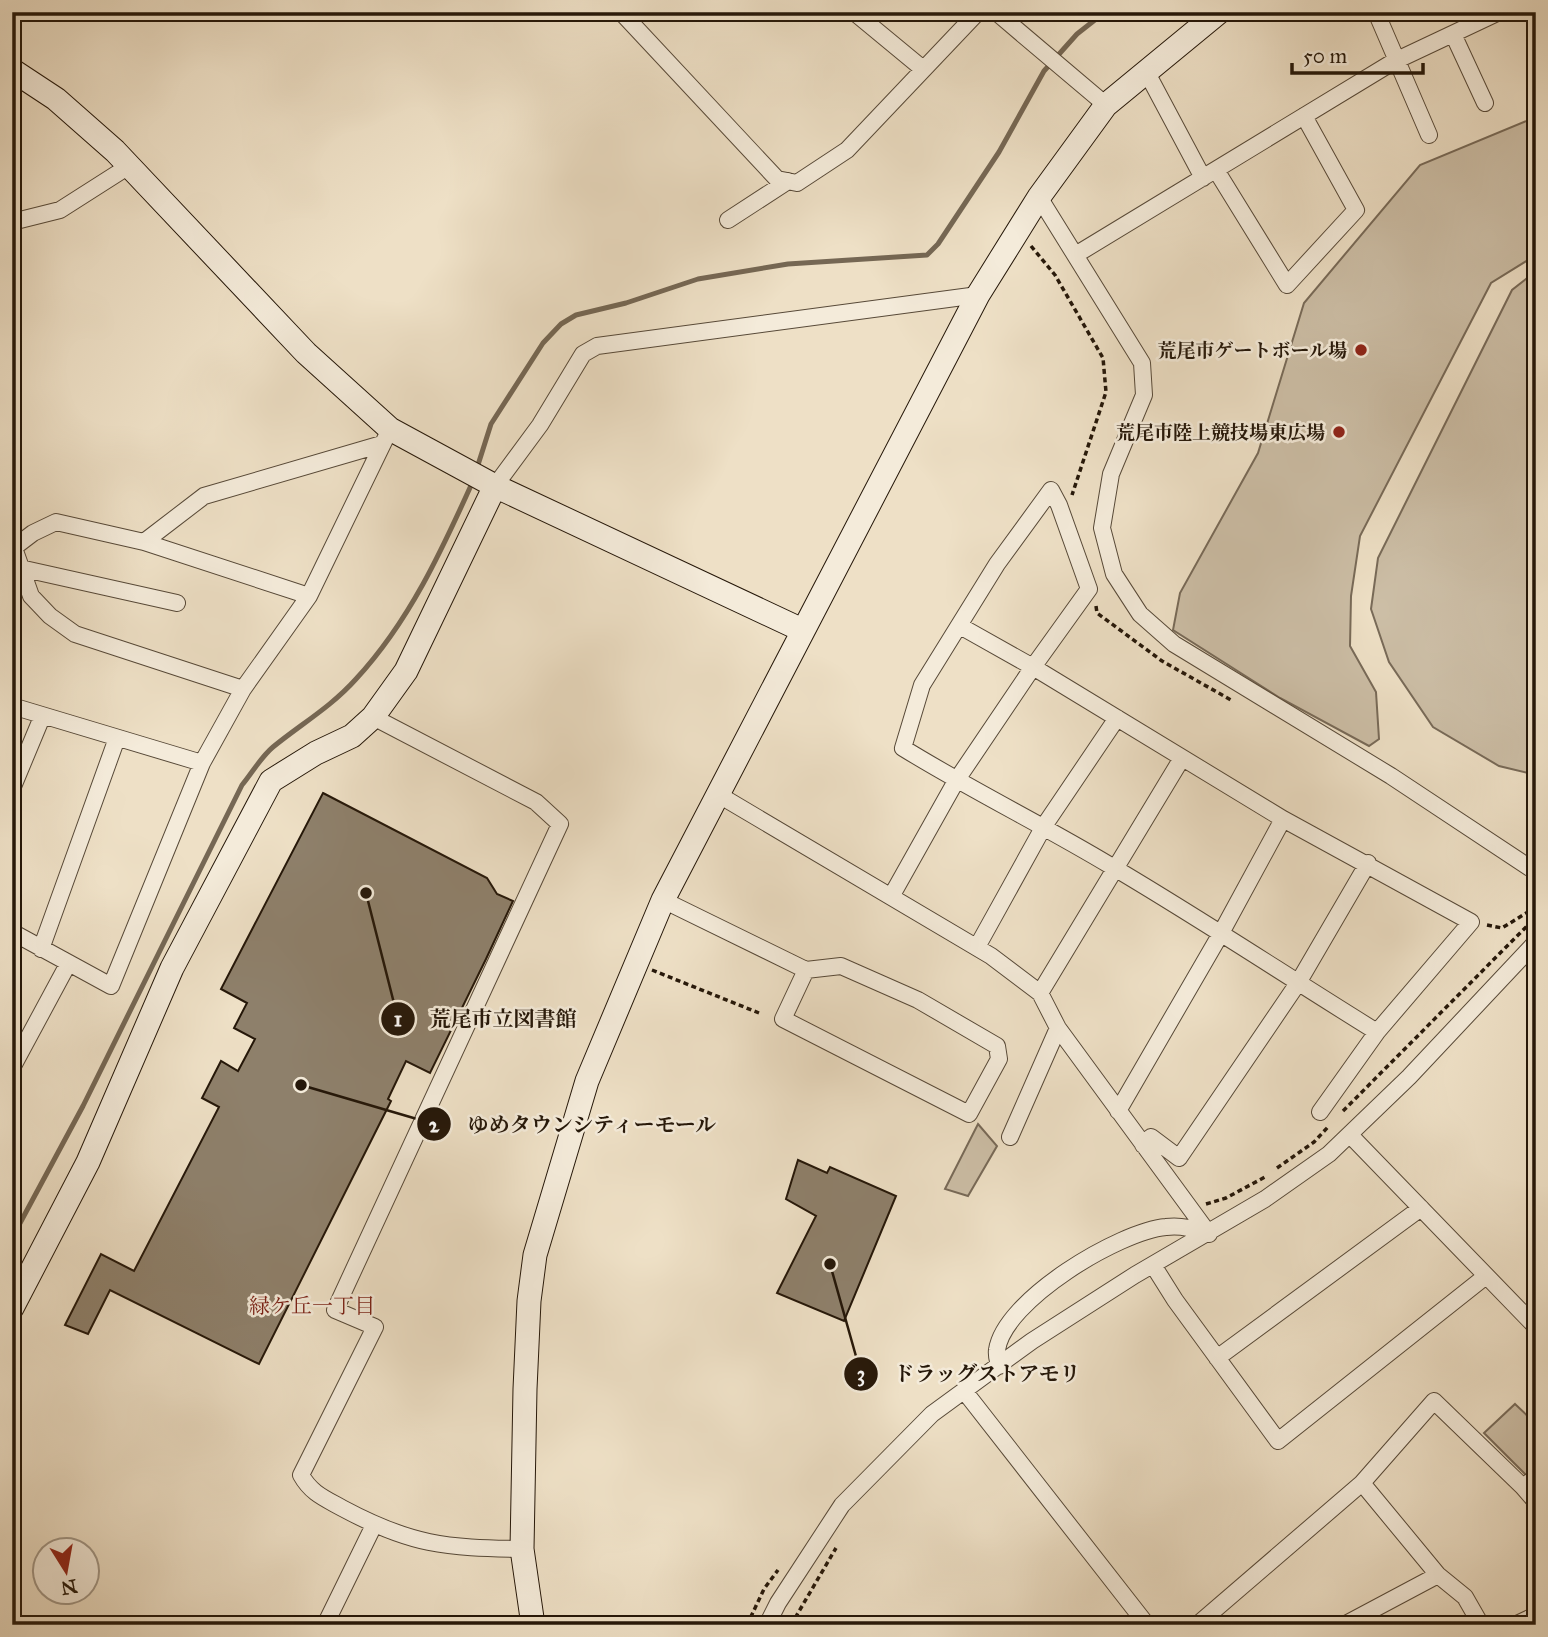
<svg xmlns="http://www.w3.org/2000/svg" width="1548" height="1637" font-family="'IM FELL Great Primer','Noto Serif JP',serif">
<rect width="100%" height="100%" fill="#eee0c6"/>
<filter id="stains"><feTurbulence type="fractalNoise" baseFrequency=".00286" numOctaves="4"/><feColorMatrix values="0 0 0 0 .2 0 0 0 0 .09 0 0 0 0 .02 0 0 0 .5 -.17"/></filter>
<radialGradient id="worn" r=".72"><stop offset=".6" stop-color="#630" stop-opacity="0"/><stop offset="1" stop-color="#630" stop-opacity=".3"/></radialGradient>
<!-- green -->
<path fill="#ccbea6" stroke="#786a58" stroke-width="2" d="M1536,117V255L1491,283L1360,536L1351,596L1350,646L1376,692L1379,739L1369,746L1280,698L1173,630L1180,593L1258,453L1304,303L1420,165Z
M1536,271V775L1499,766L1433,727L1389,662L1371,609L1378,558L1512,290Z
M978,1124L997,1146L968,1196L945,1189Z
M1515,1404L1536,1424V1465L1526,1475L1484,1433Z"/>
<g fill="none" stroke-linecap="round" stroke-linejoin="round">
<!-- stream -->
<path stroke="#756754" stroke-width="5" d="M477,468L491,424L543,343L561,324L576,315L626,303L698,279L788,264L927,255L938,244L999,152L1044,71L1077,34L1105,12
M12,1238L83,1106L242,785C252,773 261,757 273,747C301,724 331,707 356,679C409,622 442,550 473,481"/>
</g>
<!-- building -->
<path fill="#8e806b" stroke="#251709" stroke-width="2" d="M323,793L487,878L497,894L513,901L486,959L430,1073L406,1061L388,1099L391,1101L259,1364L110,1290L88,1334L65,1325L101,1254L134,1271L219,1107L202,1098L221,1061L238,1071L255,1039L234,1028L247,1003L221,989Z
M798,1160L827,1173L830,1167L896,1196L844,1321L777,1293L816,1216L786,1199Z"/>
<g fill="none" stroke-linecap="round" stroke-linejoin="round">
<defs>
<path id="street" d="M621,12L777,179L797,183L847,150L978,12
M854,12L923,69
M996,12L1106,105
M1376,12L1429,135
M1453,34L1485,103
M1146,71L1203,178
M1216,170L1287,285L1356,210L1304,116
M1039,197L1142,363L1144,395L1111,474L1102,528L1114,574L1140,614L1174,644L1391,776L1536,872
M728,220L788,181
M12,222L60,210L129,166
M1077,254L1393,62L1499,12
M495,486L540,425L583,354L597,346L978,295
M144,542L204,496L382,444
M14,548L31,596L50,616L75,634L243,689
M12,549L33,533L56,522L144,542L309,596
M20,568L177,603
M960,626L1033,667L1089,589L1059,505L1051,490L997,564L922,685L903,748C971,790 1043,825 1111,866C1201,919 1288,977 1377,1032
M12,706L202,763
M373,717L536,802L560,824L335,1310L375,1327L301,1475C311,1493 324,1498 342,1508C411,1545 445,1548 522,1549
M12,789L42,717
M719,795L991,956L1040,993L1058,1028L1209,1234
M892,895L956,781L1033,667L1283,819L1471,922L1377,1032L1320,1112
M663,900L806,970L841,966L918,1000L997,1046L999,1059L969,1114L783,1019L806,970
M12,932L111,986L202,763L243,689L309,596L390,429
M977,947L1044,826L1117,718
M41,949L117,738
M1040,993L1182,758
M12,1068L68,964
M1118,1111L1220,935L1283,819
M1350,1135L1536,1327
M1010,1137L1058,1028
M1143,1145L1151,1137L1179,1158L1298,983L1368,863
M1153,1265L1175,1300L1278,1441L1486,1276
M1217,1358L1421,1208
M999,1366C998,1361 996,1355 997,1350C1004,1300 1120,1231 1166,1227C1182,1225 1194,1229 1209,1234
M965,1392L1147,1625
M1523,1487L1536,1502
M325,1625L374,1525
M767,1625L778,1603L842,1505L932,1414L1032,1341L1135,1275L1265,1199L1329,1154L1409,1077L1536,942
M1197,1625L1362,1483
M1344,1625L1438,1575
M1481,1625L1465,1597L1438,1575L1362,1483L1434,1401L1523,1487L1536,1477
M1515,1625L1536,1615"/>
<path id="secondary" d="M12,70L56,99L115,151L306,353L390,429L495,486L802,630
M12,1308L88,1162L172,968L271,781L316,753L352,736L373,717L406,671L495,486
M533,1625L522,1549L525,1389L529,1301L535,1255L587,1081L663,900L978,295L1039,197L1106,105L1219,12"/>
</defs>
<!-- street casing -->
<use href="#street" stroke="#574938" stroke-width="18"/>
<!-- secondary casing -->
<use href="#secondary" stroke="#251709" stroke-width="25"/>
<!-- path -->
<path stroke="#251709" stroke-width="3.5" stroke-dasharray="5 3.5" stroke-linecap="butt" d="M1031,246L1055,275L1103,358L1106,392L1072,495
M1096,606L1097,613L1162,661L1231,700
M1487,925L1502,928L1536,907
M652,970L759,1013
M1343,1111L1536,917
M1277,1168L1314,1142L1328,1127
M1206,1204L1226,1198L1265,1177
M747,1625L764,1589L778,1570
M791,1625L836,1548"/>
<!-- street -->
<use href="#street" stroke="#f4ebda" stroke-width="16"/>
<!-- secondary -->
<use href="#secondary" stroke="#f4ebda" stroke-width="23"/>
</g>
<!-- markers -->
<g fill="#8f2418" stroke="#f4ebda" stroke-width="2.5">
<circle cx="1361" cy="350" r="7"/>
<circle cx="1339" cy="432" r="7"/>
</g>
<g text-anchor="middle" stroke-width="5" stroke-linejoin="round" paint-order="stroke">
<!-- poi labels -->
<g font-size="19" font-weight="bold" fill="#251709" stroke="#f4ebda" text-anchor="end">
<text x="1347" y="357">荒尾市ゲートボール場</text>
<text x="1325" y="439">荒尾市陸上競技場東広場</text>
</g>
<!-- neighbourhood labels -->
<g font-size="21" fill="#7a1f14" stroke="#f4ebda">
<text x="312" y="1313">緑ケ丘一丁目</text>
</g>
</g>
<!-- callouts -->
<path fill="none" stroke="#251709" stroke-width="2.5" d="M366 893L398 1019M301 1085L434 1124M830 1264L861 1374"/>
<g fill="#251709" stroke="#f4ebda" stroke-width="2.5">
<circle cx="366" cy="893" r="7"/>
<circle cx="301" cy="1085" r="7"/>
<circle cx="830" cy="1264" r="7"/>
<circle cx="398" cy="1019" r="18"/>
<circle cx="434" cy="1124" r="18"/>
<circle cx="861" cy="1374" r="18"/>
</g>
<g font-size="21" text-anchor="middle" font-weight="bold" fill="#fff">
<text x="398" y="1026">1</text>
<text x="434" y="1132">2</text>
<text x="861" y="1381">3</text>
</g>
<g font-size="21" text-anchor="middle" font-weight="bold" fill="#251709" stroke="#f4ebda" stroke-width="5" stroke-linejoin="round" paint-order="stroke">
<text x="503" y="1026">荒尾市立図書館</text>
<text x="592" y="1132">ゆめタウンシティーモール</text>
<text x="987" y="1381">ドラッグストアモリ</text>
</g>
<!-- margin -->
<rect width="1548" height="1637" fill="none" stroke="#eee0c6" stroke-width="42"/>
<rect x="14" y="14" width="1520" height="1609" fill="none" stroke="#251709" stroke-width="3.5"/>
<rect x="21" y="21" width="1506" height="1595" fill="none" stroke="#251709" stroke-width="2"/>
<!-- north arrow -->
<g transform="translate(66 1571) rotate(169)"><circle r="33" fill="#f4ebda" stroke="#a19686" stroke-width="2"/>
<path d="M0-5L12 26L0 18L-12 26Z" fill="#8f2418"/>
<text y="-10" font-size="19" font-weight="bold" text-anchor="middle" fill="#251709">N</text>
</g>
<!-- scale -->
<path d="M1292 63v10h131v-10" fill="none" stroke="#251709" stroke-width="3.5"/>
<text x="1303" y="63" font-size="21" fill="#251709" stroke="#f4ebda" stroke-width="5" paint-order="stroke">50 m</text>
<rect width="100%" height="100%" filter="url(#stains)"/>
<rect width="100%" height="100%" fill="url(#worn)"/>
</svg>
